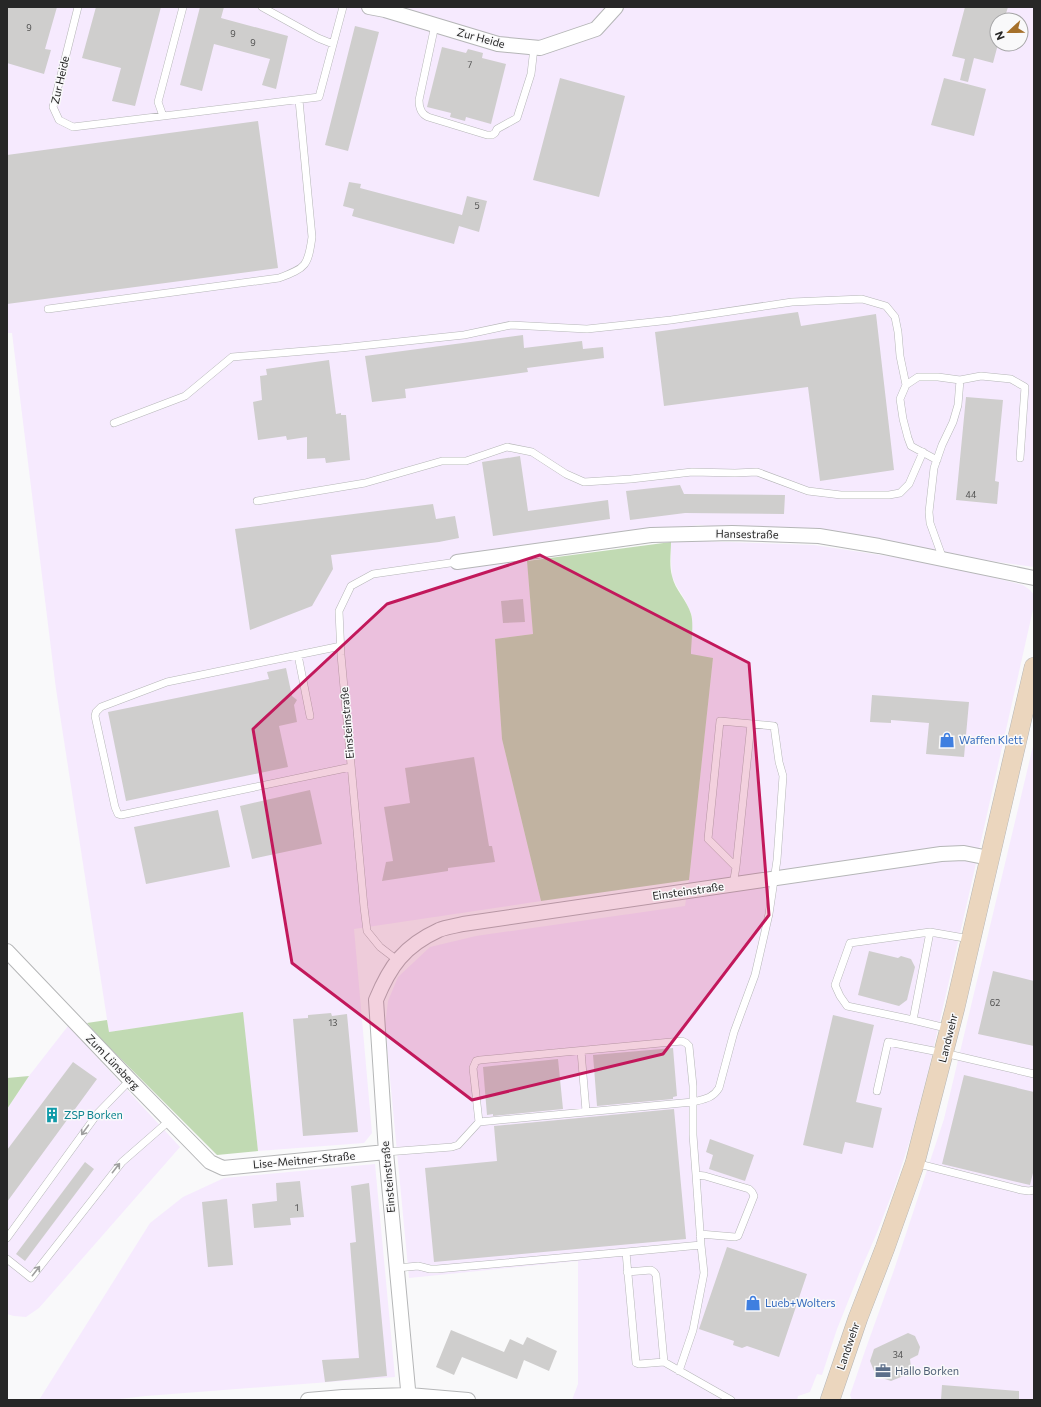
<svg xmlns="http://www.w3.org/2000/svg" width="1041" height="1407" font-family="Commissioner,sans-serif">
<rect width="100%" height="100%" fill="#f9f9fa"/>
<!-- industrial -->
<path fill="#f6eafe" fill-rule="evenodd" d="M7,7H1034V567L807,536L699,525L526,546L533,634L495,639L502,739L541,901L354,929L372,1133L364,1143L258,1151L242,1013L109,1032L56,689L12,333H7ZM997,20H1021V44H997Z
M699,541L814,545L940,564L1023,585L1030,590L1034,595V605L970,890L929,1068L911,1137L895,1186L876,1235L859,1274L837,1329L822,1375L817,1374L810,1392L798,1396L797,1400H572L578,1384V1261L409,1278L385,1026L388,1001L398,977L430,947L476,936L685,906L689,880L713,658L691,655L692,616L685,600L676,585L672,576L671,562V542Z
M1034,742V1400H852L850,1395L866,1348L894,1270L944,1119Z
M68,1026L180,1147L39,1308L26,1317L14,1316L7,1314V1109L29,1076Z
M375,1164L395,1377L146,1396L110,1400H39L150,1223L183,1197L224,1178Z"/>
<!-- green -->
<path fill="#c1dab3" d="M671,542C671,553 669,565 672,576C675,590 687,600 691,614C694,623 691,644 691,654L713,658L689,880L541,901L502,739L495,639L533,634L527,561Z
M243,1012L258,1151L217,1155L102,1040L87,1023L107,1020L109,1032Z
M29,1076L7,1109V1078Z"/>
<!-- building -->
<path fill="#cfcecd" d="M7,7H57L45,49L51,50L44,74L7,63Z
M96,7H161L135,106L112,101L121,68L82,58Z
M200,7H224L221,18L288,36L276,89L262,85L270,59L214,44L202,91L180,85Z
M965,7H1008L1004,20H997V48L993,63L974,58L968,82L960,80L965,59L952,56Z
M355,26L379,32L348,151L325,145Z
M442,47L466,53L468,49L483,53L482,58L506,64L491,124L466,117L465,121L450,117L451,113L427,107Z
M560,78L625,96L599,197L533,180Z
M944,78L986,89L974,136L931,125Z
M258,121L278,268L7,304V155Z
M349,182L361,184L360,188L462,215L467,196L487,201L479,232L459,226L454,244L352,216L354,209L343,206Z
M798,312L801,326L876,314L894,470L820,481L808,387L664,406L655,332Z
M523,335L524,348L582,341L583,349L603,347L604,358L527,368L528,372L405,389L406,398L372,402L365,356Z
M329,360L336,414L341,413V415H346L350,460L326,463L325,458L307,459V437L287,440L286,436L258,440L253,402L262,400L260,376L267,375L266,369Z
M966,397L1003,400L995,481L999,482L997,504L956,500Z
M520,456L528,511L608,500L610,519L493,536L482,462Z
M680,485L684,494L785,495L784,514L685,513L630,520L626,491Z
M433,504L436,519L455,516L459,538L439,542L331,555L333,569L312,606L250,630L235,529Z
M523,599L525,622L503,623L501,601Z
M286,668L292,696L297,700L294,705L297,722L279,726L288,767L126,801L108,712L269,679L267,672Z
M872,695L969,702L964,757L926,754L929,723L891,720V723L870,722Z
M474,757L489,846H492L495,862L448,868V871L382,881L386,862L393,861L384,807L410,803L405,768Z
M310,790L322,844L252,859L240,806Z
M218,810L230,867L146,884L134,827Z
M869,951L898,958L901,956L911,959L915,967L907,1000L899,1006L858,995Z
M993,971L1034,981V1046L978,1034Z
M331,1013L332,1016L347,1014L358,1132L303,1136L293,1019L308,1018V1015Z
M833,1015L874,1025L856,1102L882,1108L873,1148L845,1142L842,1154L803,1145Z
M673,1048L677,1096L673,1097V1099L597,1106L593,1055Z
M558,1059L563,1109L493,1116V1114L487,1115L483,1067Z
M73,1062L97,1079L7,1202V1150Z
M964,1075L1034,1092V1169L1030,1185L942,1164Z
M674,1109L686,1239L434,1262L425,1168L497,1161L494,1126Z
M710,1139L754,1155L745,1181L709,1169L713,1155L706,1152Z
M85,1162L94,1169L25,1261L16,1254Z
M300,1181L304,1217L290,1218L291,1225L254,1228L252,1204L277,1201L276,1183Z
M369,1183L387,1376L325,1382L322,1360L359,1358L350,1243L356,1242L351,1186Z
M227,1199L233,1265L208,1267L202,1202Z
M727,1247L807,1274L779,1357L747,1346L742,1348L733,1345L734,1341L699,1329Z
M451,1330L504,1352L510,1339L523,1345L527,1337L557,1351L549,1371L524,1360L517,1379L462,1357L454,1375L436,1367Z
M908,1333L915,1336L920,1347L918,1355L910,1359L911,1368L905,1371L906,1375L891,1381L876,1376L870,1361L874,1349Z
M942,1385L1019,1391V1400H941Z"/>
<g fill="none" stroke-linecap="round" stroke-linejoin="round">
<defs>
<path id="lane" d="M78,7L53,107L59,120L73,127L319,97L343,7
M262,7L318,38L333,44
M435,25L419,100C419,108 421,114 428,117L487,135H492L495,133L497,129L517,118L531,74L534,48
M163,116L158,102L183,7
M48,309L279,278C306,268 308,266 312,237L299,100
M114,423L185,396L232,357L341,348L464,335L511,325L587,329L671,320L792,302L862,299L886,306L895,317L898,332L900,356L906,385
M937,460L911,446L908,438L903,419L900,399L906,385L918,377H938L960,380
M257,501L365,483L442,461H466L507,447L532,452L566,474L584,482L631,479L692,472L735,473L757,472L808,491L841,495H889L900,493L909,484L923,452
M943,559L930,523L929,512L934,468L942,445L953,422L958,405L960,380L981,376L1011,379L1025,387L1020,458
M341,646L167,682L101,707L96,712L95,716L115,807L118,814L121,815L351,767
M298,655L310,716
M736,867L751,724
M397,960L380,947L367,931L364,907L341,655L339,611L351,586L373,574L457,562
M913,1020L847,1006L840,996L835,985L850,943L930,932
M950,1029L913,1020L930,932L970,939
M581,1051L586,1111
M877,1091L888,1042L944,1053L1034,1074
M386,1152L452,1147L458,1145L479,1122
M915,1163L1021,1190L1029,1191L1034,1190
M696,1175L693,1135V1086L689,1046L686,1043L682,1041L480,1060L476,1061L473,1068L479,1122L693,1102C705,1099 713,1098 719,1088L734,1032L755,975L769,914L777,860L783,776L779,762L774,726L720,721L708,839L736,867L733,885
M700,1234L735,1237L738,1236L754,1196L752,1192L749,1189L705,1176L696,1175L701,1245
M7,1238L98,1113L130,1080
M626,1252L701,1245L704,1273L693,1330L679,1371
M7,1259L31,1278L122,1162L169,1121
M397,1268L418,1266L430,1269H437L626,1252L636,1363L639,1364L664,1362L731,1400
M627,1272L651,1270L654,1272L656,1275L664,1362"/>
<path id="street" d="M369,7L385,10L498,44L540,48L596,29L616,7
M457,562L651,535L732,533L819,536L879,546L1034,578
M7,951L130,1080L210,1162L223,1168L386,1152
M308,1400L343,1397L409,1395L468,1400
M409,1400L386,1152L376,1000C390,966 404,946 439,930C446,927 455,926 463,924L941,854L964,853L989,858"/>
<path id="secondary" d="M830,1400L858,1318L885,1248L915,1163L955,1008L1034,667"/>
</defs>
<!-- lane casing -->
<use href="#lane" stroke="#b5b6b7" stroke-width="8"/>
<!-- street casing -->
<use href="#street" stroke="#b5b6b7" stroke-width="16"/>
<!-- secondary casing -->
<use href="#secondary" stroke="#b5b6b7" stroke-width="20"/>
<!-- lane -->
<use href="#lane" stroke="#fff" stroke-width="7"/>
<!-- street -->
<use href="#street" stroke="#fff" stroke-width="14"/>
<!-- secondary -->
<use href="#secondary" stroke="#ebd6be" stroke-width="19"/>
</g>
<!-- one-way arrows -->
<defs><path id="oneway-shaft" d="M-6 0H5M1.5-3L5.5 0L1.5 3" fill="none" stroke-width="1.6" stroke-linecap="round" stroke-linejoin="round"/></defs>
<g stroke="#9e9e9e">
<use href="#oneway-shaft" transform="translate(85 1130) rotate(126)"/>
<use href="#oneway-shaft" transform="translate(116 1168) rotate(-52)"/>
<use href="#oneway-shaft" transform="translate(36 1271) rotate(-52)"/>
</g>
<!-- marked area -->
<path fill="#c2185b" fill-opacity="0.2" stroke="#c2185b" stroke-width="3" stroke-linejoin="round" d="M540,555L749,663L769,915L663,1054L472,1100L292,963L253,729L387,604Z"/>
<!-- icons -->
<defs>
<symbol id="shop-bare" viewBox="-9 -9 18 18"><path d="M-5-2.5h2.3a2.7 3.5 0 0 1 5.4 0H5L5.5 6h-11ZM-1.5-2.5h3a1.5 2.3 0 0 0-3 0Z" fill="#3f7fe0" stroke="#f9f9fa" stroke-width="2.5" paint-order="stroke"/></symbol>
<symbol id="building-bare" viewBox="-9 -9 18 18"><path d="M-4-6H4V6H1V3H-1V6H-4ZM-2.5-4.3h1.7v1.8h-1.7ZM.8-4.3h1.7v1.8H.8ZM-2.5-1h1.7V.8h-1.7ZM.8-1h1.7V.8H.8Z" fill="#0f9aa8" stroke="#f9f9fa" stroke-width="2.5" paint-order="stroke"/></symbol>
<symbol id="office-bare" viewBox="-9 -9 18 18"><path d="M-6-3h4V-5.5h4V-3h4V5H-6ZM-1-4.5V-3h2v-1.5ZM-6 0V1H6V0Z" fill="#5c6f8a" stroke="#f9f9fa" stroke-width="2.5" paint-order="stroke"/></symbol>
</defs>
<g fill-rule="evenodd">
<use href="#shop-bare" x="936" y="729" width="22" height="22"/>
<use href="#building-bare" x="41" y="1104" width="22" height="22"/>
<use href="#shop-bare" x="742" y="1292" width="22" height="22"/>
<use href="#office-bare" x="872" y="1360" width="22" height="22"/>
</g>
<g text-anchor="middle" stroke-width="3" stroke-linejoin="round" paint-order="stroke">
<!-- number labels -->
<g font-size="9" fill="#515150">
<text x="29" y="31">9</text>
<text x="233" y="37">9</text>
<text x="253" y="46">9</text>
<text x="470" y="68">7</text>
<text x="477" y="209">5</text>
<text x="971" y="498">44</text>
<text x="995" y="1006">62</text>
<text x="333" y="1026">13</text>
<text x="297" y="1211">1</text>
<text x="898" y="1358">34</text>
</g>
<!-- street labels -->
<g font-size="11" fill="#272727" stroke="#f9f9fa">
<text transform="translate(481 38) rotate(15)" y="4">Zur Heide</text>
<text transform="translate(60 80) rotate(-77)" y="4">Zur Heide</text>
<text transform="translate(747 534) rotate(1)" y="4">Hansestraße</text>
<text transform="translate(347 723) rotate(-95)" y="4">Einsteinstraße</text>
<text transform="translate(688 891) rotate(-8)" y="4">Einsteinstraße</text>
<text transform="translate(948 1038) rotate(-76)" y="4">Landwehr</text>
<text transform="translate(113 1062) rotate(46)" y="4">Zum Lünsberg</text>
<text transform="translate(304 1160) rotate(-5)" y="4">Lise-Meitner-Straße</text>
<text transform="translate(388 1177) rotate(-95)" y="4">Einsteinstraße</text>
<text transform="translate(848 1346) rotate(-71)" y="4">Landwehr</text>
</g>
<!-- shop labels -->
<g font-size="11" fill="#366cbe" stroke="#f9f9fa" text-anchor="start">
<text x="959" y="744">Waffen Klett</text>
<text x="765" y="1307">Lueb+Wolters</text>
</g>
<!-- culture labels -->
<g font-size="11" fill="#0d838f" stroke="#f9f9fa" text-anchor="start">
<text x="64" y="1119">ZSP Borken</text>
</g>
<!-- service labels -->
<g font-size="11" fill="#4e5e75" stroke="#f9f9fa" text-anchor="start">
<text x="895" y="1375">Hallo Borken</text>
</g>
</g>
<!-- border -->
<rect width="1041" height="1407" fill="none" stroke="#272727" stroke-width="16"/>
<!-- north arrow -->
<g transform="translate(1009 32) rotate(248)"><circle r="19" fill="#f9f9fa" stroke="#a5a5a6"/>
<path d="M0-3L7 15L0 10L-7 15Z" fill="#a5702a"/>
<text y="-6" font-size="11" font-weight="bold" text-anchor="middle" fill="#272727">N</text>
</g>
</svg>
